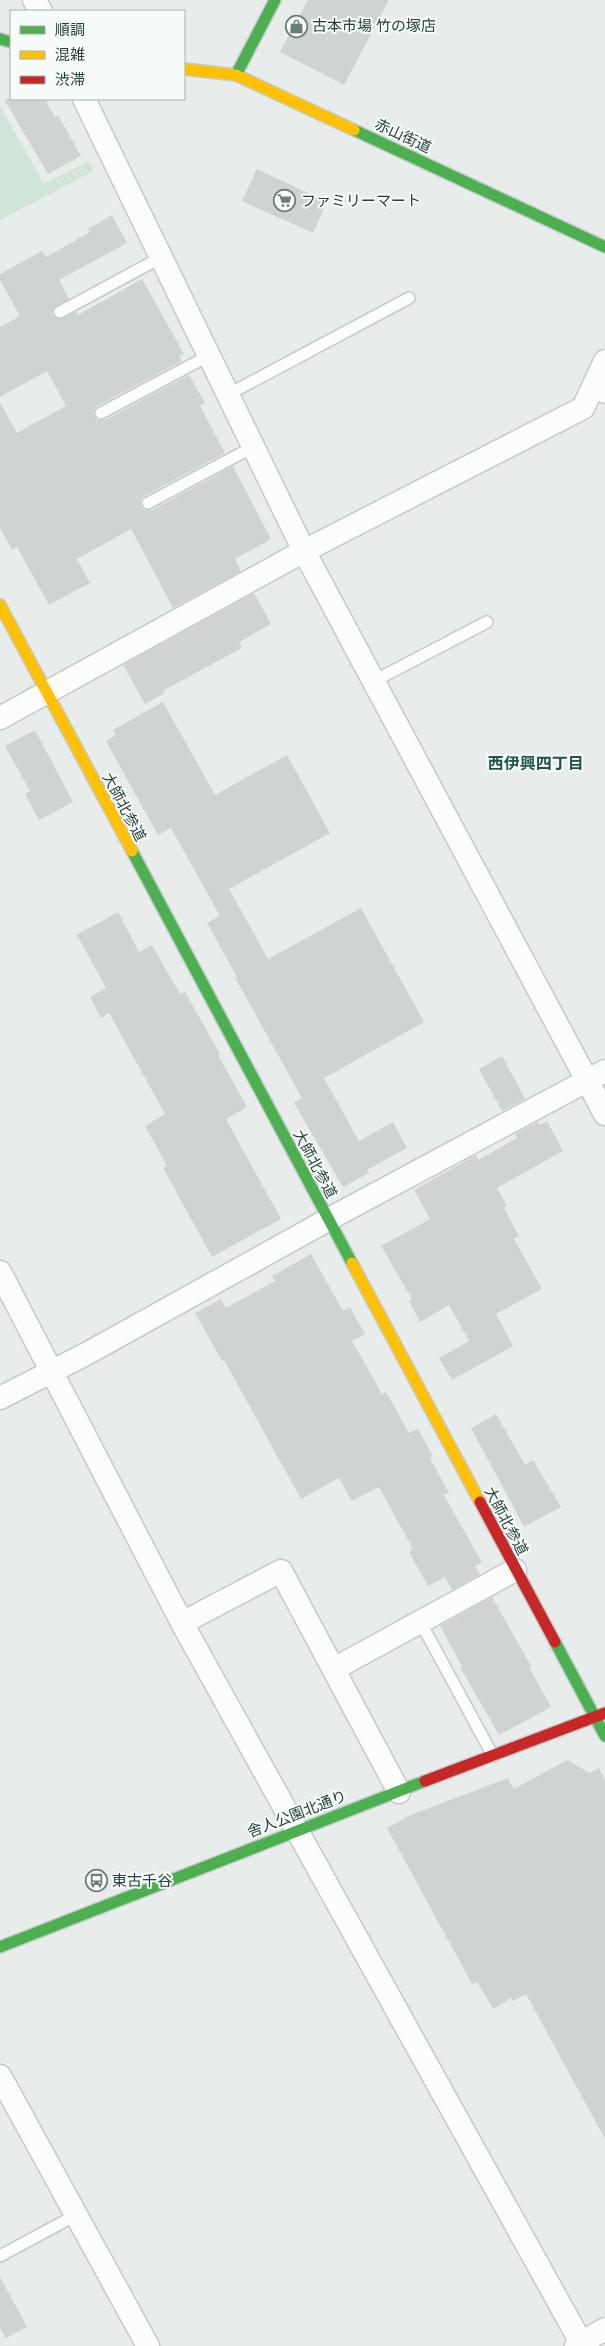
<svg xmlns="http://www.w3.org/2000/svg" width="605" height="2346" font-family="'Open Sans','Noto Sans JP',sans-serif">
<rect width="100%" height="100%" fill="#e8edeb"/>
<!-- green -->
<path fill="#d1e6d8" d="M0,106L44,184L89,161L94,171L0,220Z"/>
<!-- building -->
<path fill="#cfd4d2" d="M308,0H389L344,85L280,52Z
M4,99H45L55,117L58,115L81,156L48,174Z
M257,169L327,202L313,233L242,201Z
M112,215L127,243L59,280L69,299L54,308L53,315L60,319L76,312L78,315L142,279L184,354L179,356L182,361L97,406L94,409V416L97,420H105L189,375L205,403L200,406L225,453L144,496L141,499V506L144,510H152L233,466L271,539L235,559L241,571L173,608L131,529L77,559L90,583L49,605L17,547L12,550L0,528V403L17,433L66,406L47,371L0,397V327L20,316L0,280V274L42,251L46,257L90,232L88,229Z
M254,593L271,624L239,642L242,648L164,690L165,693L145,704L123,665Z
M163,702L215,795L287,755L330,833L229,889L268,959L361,908L424,1022L324,1078L359,1141L393,1122L407,1148L367,1170L369,1173L343,1187L294,1103L302,1098L235,978L237,977L207,923L220,916L171,828L158,835L106,741L116,735L113,730Z
M35,730L73,802L39,820L25,794L30,791L5,746Z
M118,912L139,952L152,945L180,994L185,992L220,1054L218,1055L247,1107L226,1119L281,1219L212,1257L163,1168L167,1166L145,1126L165,1114L109,1013L101,1018L90,997L106,988L77,935Z
M502,1056L525,1099L502,1111L479,1069Z
M547,1121L563,1151L497,1188L507,1206L504,1208L519,1236L514,1239L542,1289L496,1314L513,1346L452,1380L439,1358L469,1341L449,1305L420,1322L409,1301L412,1299L381,1246L430,1219L414,1190L476,1155L478,1160L517,1138L515,1134L538,1122L540,1125Z
M311,1254L343,1311L350,1307L365,1334L352,1341L382,1394L386,1392L409,1433L418,1429L433,1456L430,1458L449,1493L444,1495L482,1563L475,1566L480,1574L452,1590L445,1577L428,1586L409,1552L413,1549L379,1487L352,1501L339,1478L301,1499L224,1360L222,1361L195,1313L221,1299L226,1308L275,1281L272,1276Z
M496,1414L525,1465L533,1460L561,1507L524,1527L471,1428Z
M492,1597L531,1666L529,1667L551,1707L499,1735L460,1667L462,1666L440,1626Z
M567,1760L590,1773L599,1768L605,1780V2139L526,1994L513,2001L511,1998L493,2009L477,1982L472,1984L387,1828L413,1814L508,1778L514,1789Z
M0,2277L27,2327L6,2338L0,2328Z"/>
<g fill="none" stroke-linecap="round" stroke-linejoin="round">
<defs>
<path id="lane" d="M60,312L160,258
M229,394L409,298
M101,413L210,355
M148,503L253,447
M374,681L487,622
M421,1623L493,1756
M0,2256L76,2215"/>
<path id="street" d="M34,0L41,11
M84,99L304,551L605,1114
M605,392L597,378L605,361
M0,718L304,551L583,408L597,378
M0,1272L182,1623L583,2346
M0,1398L88,1353L342,1212L605,1071
M182,1623L281,1571L399,1792
M334,1669L515,1570
M0,2076L148,2346
M576,2346L605,2329"/>
<path id="fast" d="M0,39L11,42
M236,75L275,0
M354,130L605,247
M132,851L352,1263
M555,1642L605,1736
M0,1947L425,1781"/>
<path id="slow" d="M184,69L236,75L354,130
M0,605L132,851
M352,1263L480,1502"/>
<path id="jam" d="M480,1502L555,1642
M425,1781L605,1713"/>
</defs>
<!-- lane casing -->
<use href="#lane" stroke="#c5cac8" stroke-width="14"/>
<!-- street casing -->
<use href="#street" stroke="#c5cac8" stroke-width="25"/>
<!-- fast casing -->
<use href="#fast" stroke="#c3cbc8" stroke-width="14"/>
<!-- slow casing -->
<use href="#slow" stroke="#c3cbc8" stroke-width="14"/>
<!-- jam casing -->
<use href="#jam" stroke="#c3cbc8" stroke-width="14"/>
<!-- lane -->
<use href="#lane" stroke="#fcfcfc" stroke-width="11"/>
<!-- street -->
<use href="#street" stroke="#fcfcfc" stroke-width="22"/>
<!-- fast -->
<use href="#fast" stroke="#4caf50" stroke-width="11"/>
<!-- slow -->
<use href="#slow" stroke="#ffc107" stroke-width="11"/>
<!-- jam -->
<use href="#jam" stroke="#c62828" stroke-width="11"/>
</g>
<!-- icons -->
<defs>
<symbol id="shop-ring" viewBox="-11 -11 22 22"><circle r="9.5" fill="#f7fbf9" stroke="#697e78" stroke-width="1.5"/><path d="M-5-2.5h2.3a2.7 3.5 0 0 1 5.4 0H5L5.5 6h-11ZM-1.5-2.5h3a1.5 2.3 0 0 0-3 0Z" fill="#697e78"/></symbol>
<symbol id="supermarket-ring" viewBox="-11 -11 22 22"><circle r="9.5" fill="#f7fbf9" stroke="#697e78" stroke-width="1.5"/><path d="M-6-5.5h2.5l.6 2H6L4.5 2H-2.5L-4.4-4H-6ZM-1.5 3.2a1.3 1.3 0 1 0 .1 0ZM3 3.2a1.3 1.3 0 1 0 .1 0Z" fill="#697e78"/></symbol>
<symbol id="bus-ring" viewBox="-11 -11 22 22"><circle r="9.5" fill="#f7fbf9" stroke="#697e78" stroke-width="1.5"/><path d="M-5-6H5V4H4V6H2V4H-2V6H-4V4H-5ZM-3.5-4V0h7V-4ZM-3.5 1.2v1.5H-2V1.2ZM2 1.2v1.5H3.5V1.2Z" fill="#697e78"/></symbol>
</defs>
<g fill-rule="evenodd">
<use href="#shop-ring" x="284" y="14" width="25" height="25"/>
<use href="#supermarket-ring" x="272" y="188" width="25" height="25"/>
<use href="#bus-ring" x="84" y="1868" width="25" height="25"/>
</g>
<g text-anchor="middle" stroke-width="4" stroke-linejoin="round" paint-order="stroke">
<!-- poi labels -->
<g font-size="15" fill="#24423a" stroke="#f7fbf9" text-anchor="start">
<text x="312" y="31">古本市場 竹の塚店</text>
<text x="301" y="206">ファミリーマート</text>
<text x="112" y="1886">東古千谷</text>
</g>
<!-- street labels -->
<g font-size="15" fill="#24423a" stroke="#f7fbf9">
<text transform="translate(403 136) rotate(25)" y="5">赤山街道</text>
<text transform="translate(124 807) rotate(62)" y="5">大師北参道</text>
<text transform="translate(315 1164) rotate(62)" y="5">大師北参道</text>
<text transform="translate(506 1521) rotate(62)" y="5">大師北参道</text>
<text transform="translate(297 1814) rotate(-21)" y="5">舎人公園北通り</text>
</g>
<!-- neighbourhood labels -->
<g font-size="16" font-weight="bold" fill="#1f5548" stroke="#f7fbf9">
<text x="536" y="769">西伊興四丁目</text>
</g>
</g>
<!-- legend -->
<rect x="10" y="10" width="175" height="90" fill="#f7fbf9" stroke="#a3b1ad"/>
<rect x="20" y="26" width="25" height="8" fill="#4caf50" stroke="#a3b1ad"/>
<text x="55" y="35" font-size="15" fill="#24423a">順調</text>
<rect x="20" y="51" width="25" height="8" fill="#ffc107" stroke="#a3b1ad"/>
<text x="55" y="60" font-size="15" fill="#24423a">混雑</text>
<rect x="20" y="76" width="25" height="8" fill="#c62828" stroke="#a3b1ad"/>
<text x="55" y="85" font-size="15" fill="#24423a">渋滞</text>
</svg>
